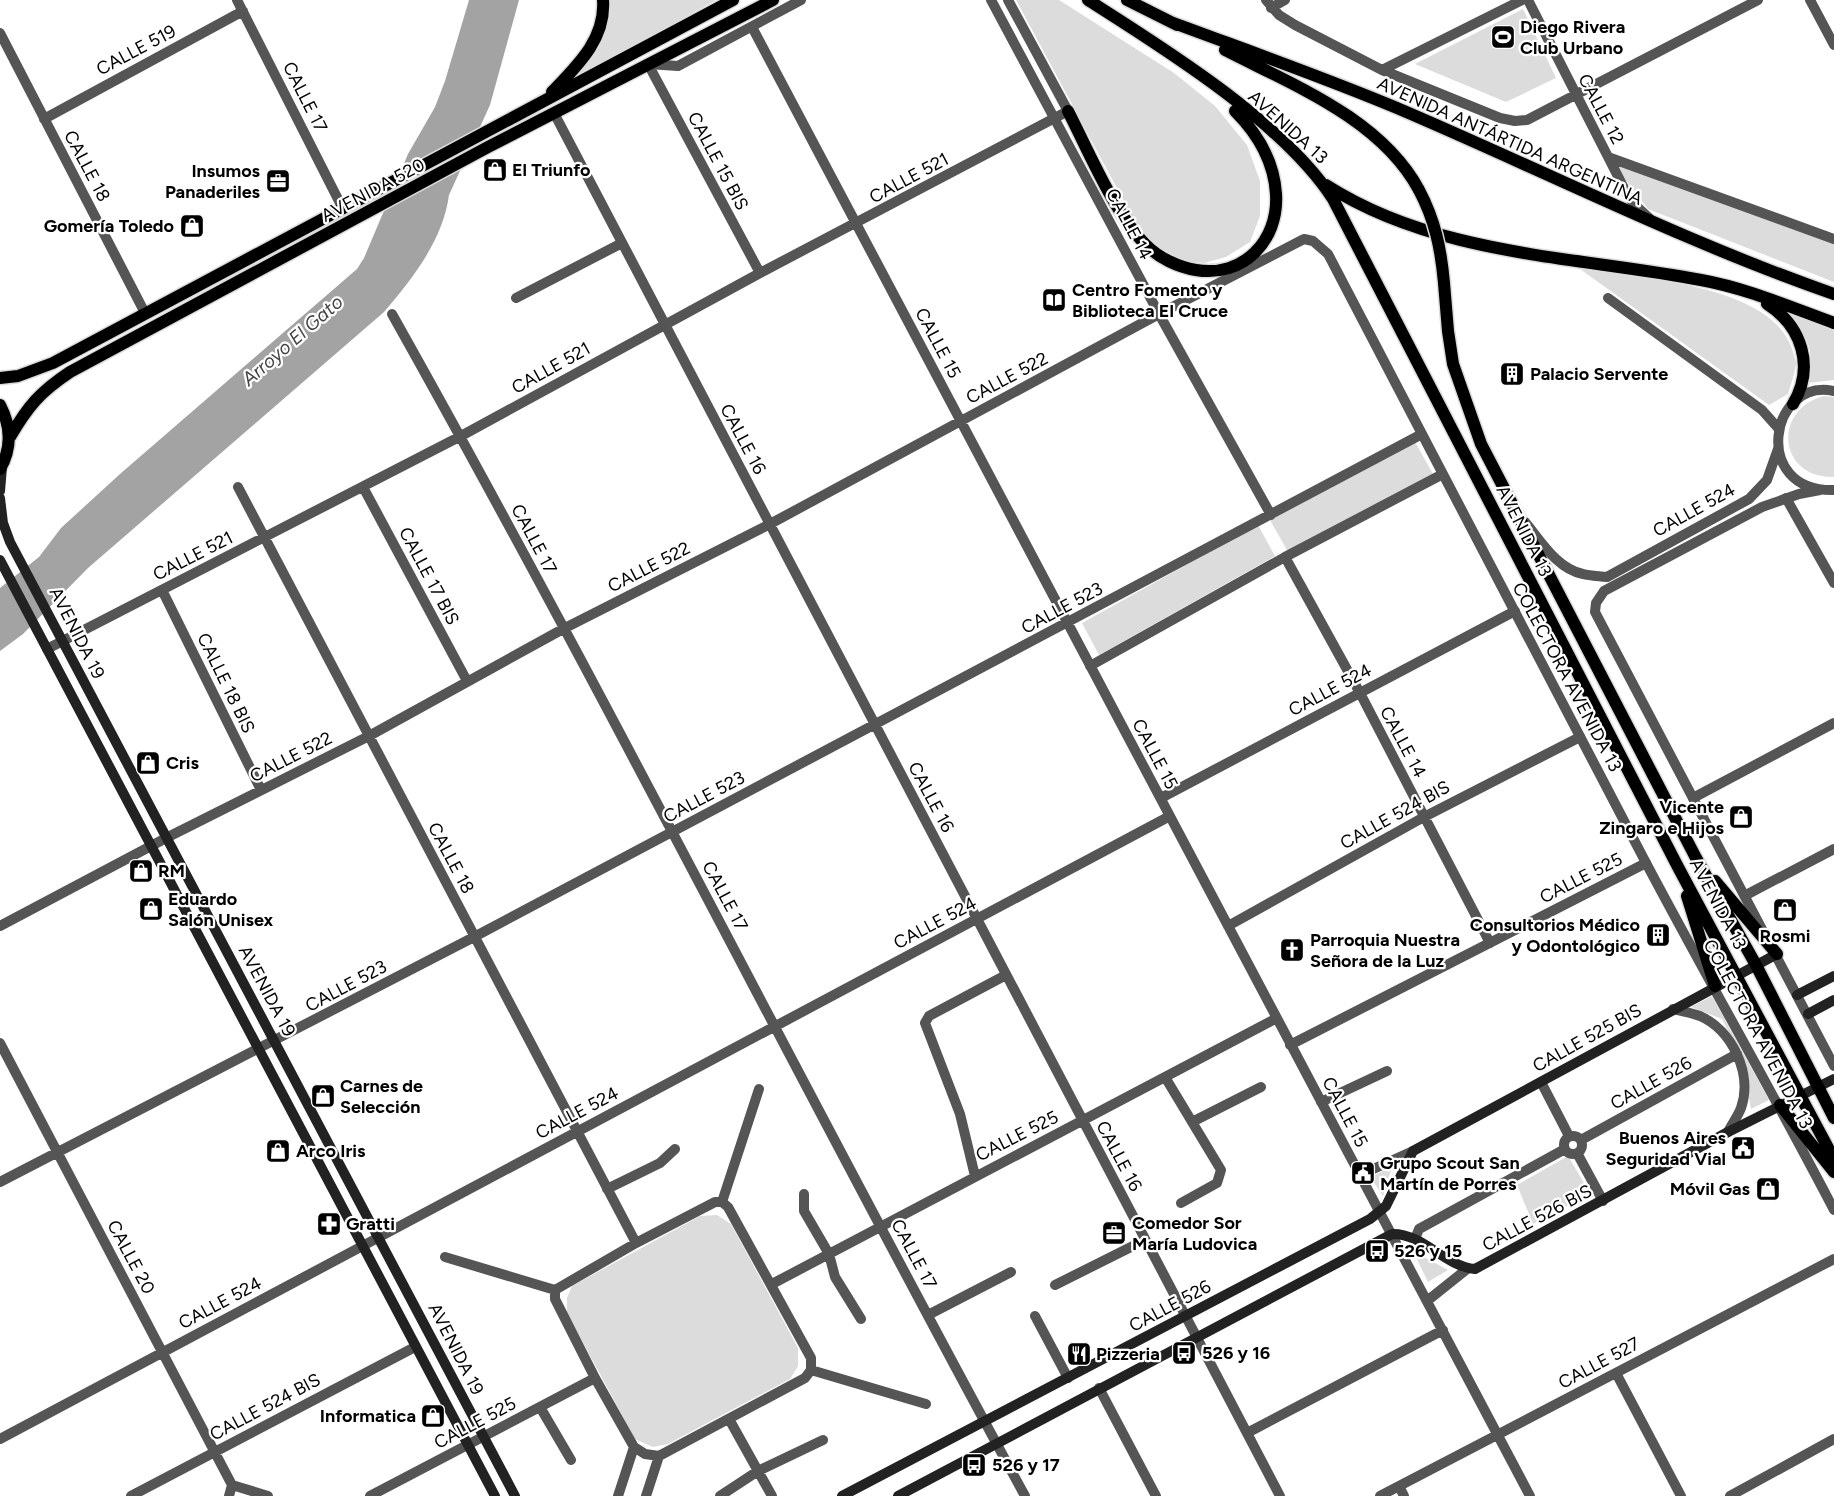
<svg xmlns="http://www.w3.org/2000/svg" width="1834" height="1496" font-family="Figtree,sans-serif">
<rect width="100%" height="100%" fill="#fff"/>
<!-- green -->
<path fill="#dcdcdc" d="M610,0H716L570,81C594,54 608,37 610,0Z
M1016,0H1059L1174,73L1215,106L1247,145L1260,181V216L1250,242L1226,257L1204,263L1184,261L1153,244L1134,220Z
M1523,9L1556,78L1506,102L1415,64Z
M1608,157L1834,242V282L1648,209Z
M1580,269C1638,278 1771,284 1792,349C1793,354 1796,359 1796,364C1795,373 1791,384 1788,394L1769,405Z
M1787,312L1834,329V380L1807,383C1816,347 1808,340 1787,312Z
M1824,396L1834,397V477C1779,479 1771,410 1824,396Z
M1415,442L1433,474L1288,552L1270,520Z
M1258,525L1275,556L1099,655L1082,623Z
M1712,996L1769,1100L1751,1109L1741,1056L1722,1019L1691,1007Z
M1568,1156L1590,1193L1533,1224L1517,1185Z
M1392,1167L1383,1196L1370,1177Z
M717,1215L731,1224L798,1348V1366L790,1379L668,1444L653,1447L635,1439L567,1313V1298L572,1286L700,1216Z
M1413,1251L1448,1270L1428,1282Z"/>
<!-- water -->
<path fill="#a3a3a3" d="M469,0H519L490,105L449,195C443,240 413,278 384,312L88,568L23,634L0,651V588L39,557L61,528L120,474L357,269L364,258L408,154L435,107L445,81Z"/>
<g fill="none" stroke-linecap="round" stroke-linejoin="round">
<defs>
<path id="primary" d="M1088,0C1165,49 1283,122 1333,199L1678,867L1834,1159
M1127,0L1177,25
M1171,22C1246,50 1323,77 1397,108C1543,170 1684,242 1834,294
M1225,50C1293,85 1381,119 1419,190
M552,92C577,66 606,39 603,0
M1068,111C1088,150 1115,215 1146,245C1159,258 1178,267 1196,270C1243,278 1279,241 1276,194C1274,161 1257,133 1235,111
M1326,185C1437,256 1575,256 1701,280C1746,288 1790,307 1834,323
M1444,283L1448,331L1453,364L1481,444L1696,858L1756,965L1834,1118
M1767,304C1802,326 1815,367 1793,404
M0,378L18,376L53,363L733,0
M0,405C11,426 12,448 0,469
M10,437C28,406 40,392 70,372L488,147L773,0
M1715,881L1777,954
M1687,896L1715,986
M1780,1105L1834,1172"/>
</defs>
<!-- primary casing -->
<use href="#primary" stroke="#dbdbdb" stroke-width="15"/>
<!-- minor -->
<path stroke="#555" stroke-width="10" d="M237,0L343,209
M1266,0L1279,15L1295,25L1382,70L1500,118L1515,121L1527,120L1758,0
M1528,0L1627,194L1634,204L1649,218
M1810,0L1834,45
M1271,8L1285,0
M752,27L1530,1496
M0,33L145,313
M648,64L760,273
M1382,70L1522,0
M554,113L1280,1496
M44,119L243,11
M1608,157L1834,239
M516,298L622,243
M1608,298L1762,410L1778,428
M392,314C611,704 811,1104 1025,1496
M238,487L636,1243
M363,487L467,681
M1786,498L1834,583
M1285,557L1360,693L1490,943
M162,590L261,790
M47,649L461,436L760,273L1068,111
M1090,666L1285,557L1441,475
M1161,798L1515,611
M1693,798L1834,723
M1746,895L1834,849
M0,926L168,837L369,736L563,629L770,524L1159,314L1271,515
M1228,926L1424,817L1580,737
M1673,1009C1682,1011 1692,1013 1700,1016C1732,1030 1753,1074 1741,1108C1738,1116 1732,1124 1728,1132
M0,1043L232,1485
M1290,1045L1646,863
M1165,1077L1221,1170L1217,1183L1181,1203
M1541,1082L1569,1136
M1321,1102L1387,1071
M1192,1122L1261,1087
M1564 1145a9 9 0 1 1 18 0a9 9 0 1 1-18 0Z
M1581,1140L1737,1054
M1577,1153L1603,1201
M1360,1175L1413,1151
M975,1176L960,1114L925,1023L929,1016L1006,975
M0,1182L474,937L1420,435
M607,1189L660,1163L675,1149
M804,1194V1211L829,1254L835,1277L861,1319
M715,1202H722L728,1207L811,1358V1370L805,1378L659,1456L645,1454L634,1447L595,1378L555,1299V1290L636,1243Z
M722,1202L759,1089
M1415,1239L1419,1229L1565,1149
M445,1257L555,1290
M772,1284L1277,1018
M1055,1285L1145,1240
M1427,1301L1467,1269
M928,1315L1011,1272
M1035,1316L1068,1378
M811,1370L926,1404
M1616,1373L1681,1496
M1099,1388L1156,1496
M540,1407L571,1460
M729,1419L772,1496
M1247,1433L1443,1330
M0,1439L1170,816
M232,1485L268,1496
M1399,1486L1404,1496
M131,1496L415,1347
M229,1496L232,1485
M370,1496L595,1378
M618,1496L634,1447
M646,1496L659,1456
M720,1496L758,1471L823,1440
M1380,1496L1834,1259
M1730,1496L1834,1439"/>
<!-- tertiary -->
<path stroke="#555" stroke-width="10" d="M991,0L1159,314L1304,239L1313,241L1328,254C1432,457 1538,659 1645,861C1707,978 1773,1093 1834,1210
M1008,0L1068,111
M648,64L678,66L801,0
M1834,391C1770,377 1750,492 1834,490
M1820,490L1799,494L1762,507L1604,591L1596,603L1595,612L1834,1066
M1525,522C1541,541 1557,569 1583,574C1590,576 1599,576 1607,577L1749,499L1767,480L1778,449"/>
<!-- secondary -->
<path stroke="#222" stroke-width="10" d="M0,491L2,467
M0,498L3,523L10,542L515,1496
M0,560L495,1496
M1797,995L1834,976
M1808,1014L1834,1000
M842,1496L1370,1219L1386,1206L1413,1151L1777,954
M898,1496L1392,1234C1423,1233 1444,1266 1475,1269L1728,1132L1834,1079"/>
<!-- primary -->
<use href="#primary" stroke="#000" stroke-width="12"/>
<defs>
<path id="primary-bridge" d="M1419,190C1435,220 1441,249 1444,283"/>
</defs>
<!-- primary-bridge casing -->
<use href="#primary-bridge" stroke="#dbdbdb" stroke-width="15" stroke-linecap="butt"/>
<!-- primary-bridge -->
<use href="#primary-bridge" stroke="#000" stroke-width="12"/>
</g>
<!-- icons -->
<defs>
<symbol id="stadium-square" viewBox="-11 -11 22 22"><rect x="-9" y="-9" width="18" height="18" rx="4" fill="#000" stroke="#fff"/><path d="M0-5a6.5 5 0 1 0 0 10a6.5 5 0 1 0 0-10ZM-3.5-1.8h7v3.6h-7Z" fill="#fff"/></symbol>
<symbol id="shop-square" viewBox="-11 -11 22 22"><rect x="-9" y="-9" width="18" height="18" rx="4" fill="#000" stroke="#fff"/><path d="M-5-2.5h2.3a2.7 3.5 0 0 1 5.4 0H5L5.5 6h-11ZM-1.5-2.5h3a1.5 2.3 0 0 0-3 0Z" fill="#fff"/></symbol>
<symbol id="office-square" viewBox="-11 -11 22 22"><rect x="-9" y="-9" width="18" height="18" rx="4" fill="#000" stroke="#fff"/><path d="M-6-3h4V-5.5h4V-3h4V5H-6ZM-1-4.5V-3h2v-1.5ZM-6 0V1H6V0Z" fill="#fff"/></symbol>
<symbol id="library-square" viewBox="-11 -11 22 22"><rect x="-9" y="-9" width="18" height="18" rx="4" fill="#000" stroke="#fff"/><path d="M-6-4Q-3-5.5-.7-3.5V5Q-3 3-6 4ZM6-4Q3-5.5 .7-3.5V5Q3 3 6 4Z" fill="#fff"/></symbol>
<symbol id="building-square" viewBox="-11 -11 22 22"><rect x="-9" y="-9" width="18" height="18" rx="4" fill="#000" stroke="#fff"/><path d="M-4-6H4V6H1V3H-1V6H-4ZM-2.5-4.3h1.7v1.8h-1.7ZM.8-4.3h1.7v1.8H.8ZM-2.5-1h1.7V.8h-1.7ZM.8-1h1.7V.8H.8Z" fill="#fff"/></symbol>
<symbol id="church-square" viewBox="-11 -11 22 22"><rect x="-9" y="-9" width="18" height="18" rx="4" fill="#000" stroke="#fff"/><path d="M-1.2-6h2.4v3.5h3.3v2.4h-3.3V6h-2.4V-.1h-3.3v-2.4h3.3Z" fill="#fff"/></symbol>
<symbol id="civic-square" viewBox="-11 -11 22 22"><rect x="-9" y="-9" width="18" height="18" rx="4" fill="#000" stroke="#fff"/><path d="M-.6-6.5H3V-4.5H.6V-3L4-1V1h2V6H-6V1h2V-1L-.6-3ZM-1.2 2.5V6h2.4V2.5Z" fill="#fff"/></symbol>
<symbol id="pharmacy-square" viewBox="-11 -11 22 22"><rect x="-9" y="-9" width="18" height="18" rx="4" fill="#000" stroke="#fff"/><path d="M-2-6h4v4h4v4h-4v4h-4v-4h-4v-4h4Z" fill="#fff"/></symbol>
<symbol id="bus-square" viewBox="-11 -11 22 22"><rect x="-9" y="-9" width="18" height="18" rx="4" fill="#000" stroke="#fff"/><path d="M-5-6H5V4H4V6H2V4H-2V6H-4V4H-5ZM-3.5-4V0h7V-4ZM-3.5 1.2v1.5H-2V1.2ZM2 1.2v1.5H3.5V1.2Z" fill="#fff"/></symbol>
<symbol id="restaurant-square" viewBox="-11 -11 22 22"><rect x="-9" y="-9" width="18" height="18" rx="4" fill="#000" stroke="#fff"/><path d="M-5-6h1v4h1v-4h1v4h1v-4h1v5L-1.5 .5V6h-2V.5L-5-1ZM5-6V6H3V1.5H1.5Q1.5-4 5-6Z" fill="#fff"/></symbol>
</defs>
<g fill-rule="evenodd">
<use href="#stadium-square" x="1489" y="23" width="28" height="28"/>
<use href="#shop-square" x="481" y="156" width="28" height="28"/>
<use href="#office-square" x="264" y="167" width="28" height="28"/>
<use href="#shop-square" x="178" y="212" width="28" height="28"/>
<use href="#library-square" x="1040" y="286" width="28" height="28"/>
<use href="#building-square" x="1498" y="360" width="28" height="28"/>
<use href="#shop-square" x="134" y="749" width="28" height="28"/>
<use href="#shop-square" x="1727" y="803" width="28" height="28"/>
<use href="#shop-square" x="127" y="857" width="28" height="28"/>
<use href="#shop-square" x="137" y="895" width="28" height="28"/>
<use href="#shop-square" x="1771" y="896" width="28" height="28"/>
<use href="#building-square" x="1644" y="921" width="28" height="28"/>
<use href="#church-square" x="1278" y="936" width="28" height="28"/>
<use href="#shop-square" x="309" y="1082" width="28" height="28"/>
<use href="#civic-square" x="1729" y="1134" width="28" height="28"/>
<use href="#shop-square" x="264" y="1137" width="28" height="28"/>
<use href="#civic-square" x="1349" y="1159" width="28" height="28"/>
<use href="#shop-square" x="1754" y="1175" width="28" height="28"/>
<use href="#pharmacy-square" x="315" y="1210" width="28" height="28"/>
<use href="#office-square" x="1100" y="1219" width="28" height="28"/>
<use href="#bus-square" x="1363" y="1237" width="28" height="28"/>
<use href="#bus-square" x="1170" y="1339" width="28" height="28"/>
<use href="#restaurant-square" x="1065" y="1340" width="28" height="28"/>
<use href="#shop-square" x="419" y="1402" width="28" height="28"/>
<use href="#bus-square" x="960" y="1451" width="28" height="28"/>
</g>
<g text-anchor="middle" stroke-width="4.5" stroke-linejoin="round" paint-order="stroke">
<!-- poi labels -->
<g font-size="18" font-weight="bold" fill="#000" stroke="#fff" text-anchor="start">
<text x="1520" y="33">Diego Rivera<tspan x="1520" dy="21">Club Urbano</tspan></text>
<text x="512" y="176">El Triunfo</text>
<text x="260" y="177" text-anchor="end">Insumos<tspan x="260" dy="21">Panaderiles</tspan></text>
<text x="174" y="232" text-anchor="end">Gomería Toledo</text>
<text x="1072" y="296">Centro Fomento y<tspan x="1072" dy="21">Biblioteca El Cruce</tspan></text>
<text x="1530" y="380">Palacio Servente</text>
<text x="166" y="769">Cris</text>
<text x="1724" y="813" text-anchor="end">Vicente<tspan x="1724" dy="21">Zingaro e Hijos</tspan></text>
<text x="158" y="877">RM</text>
<text x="168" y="905">Eduardo<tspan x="168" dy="21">Salón Unisex</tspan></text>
<text x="1640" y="931" text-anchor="end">Consultorios Médico<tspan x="1640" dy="21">y Odontológico</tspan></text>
<text x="1785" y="942" text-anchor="middle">Rosmi</text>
<text x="1310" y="946">Parroquia Nuestra<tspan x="1310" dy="21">Señora de la Luz</tspan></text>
<text x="340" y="1092">Carnes de<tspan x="340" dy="21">Selección</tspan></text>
<text x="1726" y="1144" text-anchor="end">Buenos Aires<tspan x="1726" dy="21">Seguridad Vial</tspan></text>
<text x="296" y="1157">Arco Iris</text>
<text x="1380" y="1169">Grupo Scout San<tspan x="1380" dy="21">Martín de Porres</tspan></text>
<text x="1750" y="1195" text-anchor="end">Móvil Gas</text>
<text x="1132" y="1229">Comedor Sor<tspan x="1132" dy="21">María Ludovica</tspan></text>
<text x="346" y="1230">Gratti</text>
<text x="1394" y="1257">526 y 15</text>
<text x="1202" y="1359">526 y 16</text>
<text x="1096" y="1360">Pizzeria</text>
<text x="416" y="1422" text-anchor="end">Informatica</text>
<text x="992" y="1471">526 y 17</text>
</g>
<!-- street labels -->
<g font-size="18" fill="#000" stroke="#fff">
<text transform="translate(136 50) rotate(-28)" y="6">CALLE 519</text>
<text transform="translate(305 97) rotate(63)" y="6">CALLE 17</text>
<text transform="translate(1601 109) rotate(62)" y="6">CALLE 12</text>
<text transform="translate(1288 127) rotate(42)" y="6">AVENIDA 13</text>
<text transform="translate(1510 141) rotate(24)" y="6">AVENIDA ANTÁRTIDA ARGENTINA</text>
<text transform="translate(718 161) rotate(62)" y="6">CALLE 15 BIS</text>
<text transform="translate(87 166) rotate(62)" y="6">CALLE 18</text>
<text transform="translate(909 178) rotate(-28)" y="6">CALLE 521</text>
<text transform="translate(373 190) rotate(-28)" y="6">AVENIDA 520</text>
<text transform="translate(1129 224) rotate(62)" y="6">CALLE 14</text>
<text transform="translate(938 343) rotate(62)" y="6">CALLE 15</text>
<text transform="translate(551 368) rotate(-29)" y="6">CALLE 521</text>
<text transform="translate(1007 378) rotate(-28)" y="6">CALLE 522</text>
<text transform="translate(743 439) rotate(62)" y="6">CALLE 16</text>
<text transform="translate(1694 510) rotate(-29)" y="6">CALLE 524</text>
<text transform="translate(1524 531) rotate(63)" y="6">AVENIDA 13</text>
<text transform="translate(534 539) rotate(62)" y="6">CALLE 17</text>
<text transform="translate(193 556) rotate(-27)" y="6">CALLE 521</text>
<text transform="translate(649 567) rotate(-27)" y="6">CALLE 522</text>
<text transform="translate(429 576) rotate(62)" y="6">CALLE 17 BIS</text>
<text transform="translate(1062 608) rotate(-28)" y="6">CALLE 523</text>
<text transform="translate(77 633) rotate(63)" y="6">AVENIDA 19</text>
<text transform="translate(1567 677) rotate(62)" y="6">COLECTORA AVENIDA 13</text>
<text transform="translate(226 683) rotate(64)" y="6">CALLE 18 BIS</text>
<text transform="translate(1330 690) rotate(-28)" y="6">CALLE 524</text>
<text transform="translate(1403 742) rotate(62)" y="6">CALLE 14</text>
<text transform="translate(1155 754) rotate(62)" y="6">CALLE 15</text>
<text transform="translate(291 757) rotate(-27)" y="6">CALLE 522</text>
<text transform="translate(704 797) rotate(-28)" y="6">CALLE 523</text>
<text transform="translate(931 797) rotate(62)" y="6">CALLE 16</text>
<text transform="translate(1395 815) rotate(-29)" y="6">CALLE 524 BIS</text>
<text transform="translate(451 858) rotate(62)" y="6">CALLE 18</text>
<text transform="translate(1581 878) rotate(-27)" y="6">CALLE 525</text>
<text transform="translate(725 896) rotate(62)" y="6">CALLE 17</text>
<text transform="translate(1718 904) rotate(62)" y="6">AVENIDA 13</text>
<text transform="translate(935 923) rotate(-28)" y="6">CALLE 524</text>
<text transform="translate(346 986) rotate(-28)" y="6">CALLE 523</text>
<text transform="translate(267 991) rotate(62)" y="6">AVENIDA 19</text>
<text transform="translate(1758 1034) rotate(62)" y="6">COLECTORA AVENIDA 13</text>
<text transform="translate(1587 1038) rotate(-29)" y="6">CALLE 525 BIS</text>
<text transform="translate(1651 1083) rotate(-29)" y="6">CALLE 526</text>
<text transform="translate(1345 1112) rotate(62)" y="6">CALLE 15</text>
<text transform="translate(577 1113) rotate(-28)" y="6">CALLE 524</text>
<text transform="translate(1017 1136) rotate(-27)" y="6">CALLE 525</text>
<text transform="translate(1119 1156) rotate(62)" y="6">CALLE 16</text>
<text transform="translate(1537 1218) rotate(-28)" y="6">CALLE 526 BIS</text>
<text transform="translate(914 1254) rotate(62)" y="6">CALLE 17</text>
<text transform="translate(131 1257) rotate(62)" y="6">CALLE 20</text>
<text transform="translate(220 1303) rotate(-28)" y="6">CALLE 524</text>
<text transform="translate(1170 1306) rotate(-28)" y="6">CALLE 526</text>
<text transform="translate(456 1349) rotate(63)" y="6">AVENIDA 19</text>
<text transform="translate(1599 1363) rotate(-28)" y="6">CALLE 527</text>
<text transform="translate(265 1407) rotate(-28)" y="6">CALLE 524 BIS</text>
<text transform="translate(475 1423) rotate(-28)" y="6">CALLE 525</text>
</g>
<!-- water labels -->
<g font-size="19" font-style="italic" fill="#444" stroke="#fff">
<text transform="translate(292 340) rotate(-41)" y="7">Arroyo El Gato</text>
</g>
</g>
</svg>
